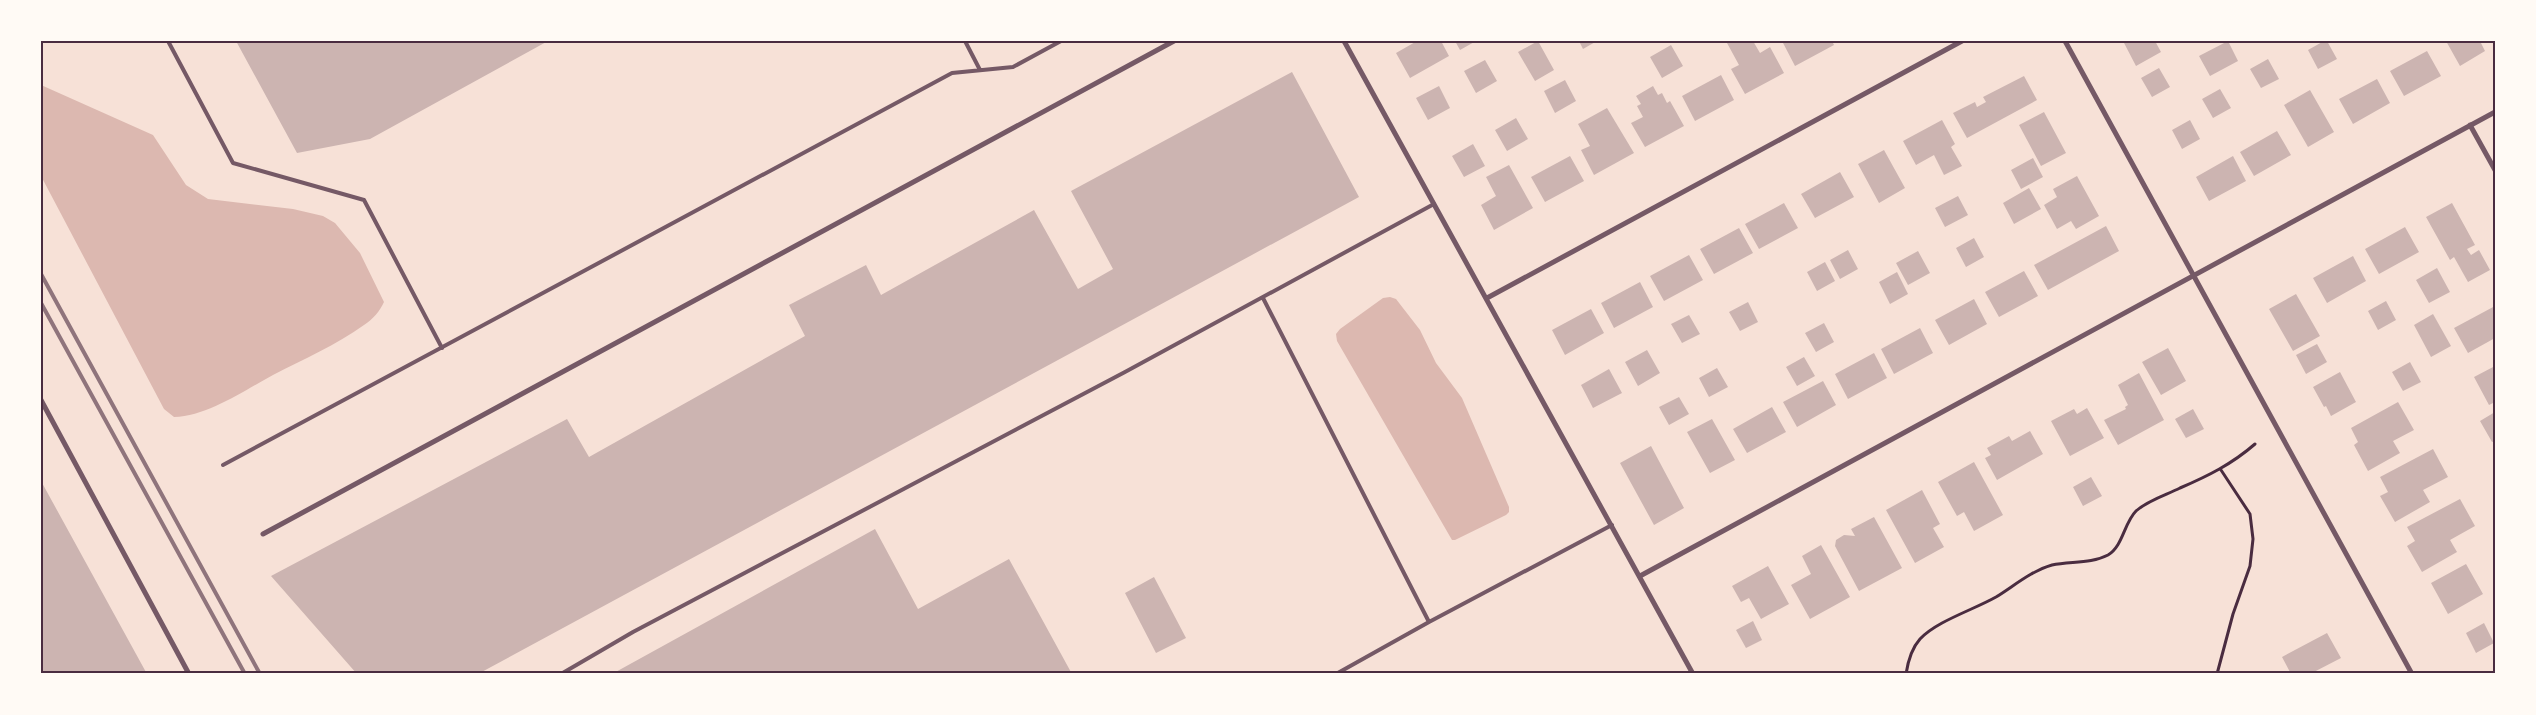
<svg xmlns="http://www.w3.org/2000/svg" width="2536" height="715" font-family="'Asap Condensed',sans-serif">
<rect width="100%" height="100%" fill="#f7e1d7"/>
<!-- water -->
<path fill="#dcb8b0" d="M41,85L153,135L186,185L208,199L293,209L323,216L335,223L360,253L384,302C380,311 373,319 364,325C336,345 304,359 273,375C243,391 208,416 174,417L164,409L41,176Z
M1390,297L1396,299L1420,330L1436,363L1462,398L1509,507V512L1506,515L1455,540H1452L1337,341L1336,334L1340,329L1383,298Z"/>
<!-- building -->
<path fill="#ccb4b1" d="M236,41H548L370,139L297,153Z
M1417,41H1441L1449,56L1410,78L1396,53Z
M1455,41H1476L1460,50Z
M1538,41L1554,70L1535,81L1518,52Z
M1579,41H1597L1583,49Z
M1731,41H1753L1760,53L1770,47L1784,73L1745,94L1731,69L1739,65L1727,43Z
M1782,41H1832L1834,45L1795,66Z
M2123,41H2155L2161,52L2136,66Z
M2228,41L2238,61L2210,76L2199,56Z
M2324,41H2327L2337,59L2318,69L2308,50Z
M2446,41H2480L2485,51L2460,66Z
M1671,45L1683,66L1662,78L1650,57Z
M2427,51L2441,76L2404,96L2390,71Z
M2268,59L2279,79L2261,88L2250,69Z
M1485,60L1497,81L1476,93L1464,71Z
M2159,68L2170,87L2152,97L2141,78Z
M1292,72L1359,197L478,674H357L271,576L567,419L589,457L805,336L789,305L866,265L881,295L1034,210L1078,289L1113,269L1071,191Z
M1721,75L1734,100L1695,121L1682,96Z
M2024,76L2037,100L1967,138L1953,113L1975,102L1977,107L1986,102L1983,97Z
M2377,79L2390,103L2353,124L2339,99Z
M1565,80L1576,101L1555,113L1544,91Z
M1439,86L1450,108L1428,120L1416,98Z
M1653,86L1658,95L1662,93L1667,103L1670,101L1684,126L1645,147L1631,123L1643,117L1637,106L1641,104L1636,96Z
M2220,89L2231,108L2213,118L2202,99Z
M2310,90L2334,132L2308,147L2284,105Z
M1607,108L1634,153L1594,175L1581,150L1590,146L1578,124Z
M2044,112L2066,153L2041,166L2019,125Z
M1516,118L1528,139L1507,151L1495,130Z
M1942,120L1955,144L1951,147L1962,166L1944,175L1934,155L1916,165L1903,141Z
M2190,120L2200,139L2182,149L2172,130Z
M2277,131L2291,155L2254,176L2240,152Z
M1473,144L1485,166L1464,177L1452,156Z
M1884,150L1905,188L1879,203L1858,164Z
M1570,156L1584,181L1545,202L1531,177Z
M2233,156L2246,181L2209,201L2196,177Z
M2033,158L2043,177L2021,189L2011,170Z
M1509,165L1533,208L1494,230L1481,205L1496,196L1486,177Z
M1840,172L1854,197L1815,218L1801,194Z
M2077,176L2099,216L2076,229L2071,221L2057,229L2044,205L2057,197L2053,189Z
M2029,188L2041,209L2014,224L2003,203Z
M1958,196L1968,215L1945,227L1935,208Z
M1784,203L1798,228L1759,249L1745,224Z
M2452,203L2475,245L2467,249L2471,255L2479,250L2490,270L2468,282L2454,257L2450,260L2426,217Z
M2106,226L2119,251L2048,290L2034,265Z
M2405,227L2419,252L2379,274L2365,249Z
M1739,228L1753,253L1714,274L1700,249Z
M1974,238L1984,257L1966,267L1956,248Z
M1848,250L1858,269L1840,279L1830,260Z
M1918,251L1930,273L1908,285L1896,263Z
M1689,255L1703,280L1664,301L1650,276Z
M2353,256L2366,281L2327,303L2313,278Z
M1825,262L1835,281L1817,291L1807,272Z
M2437,268L2450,292L2429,303L2416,280Z
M2024,271L2038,296L1999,317L1985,292Z
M1897,272L1908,294L1890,304L1879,282Z
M1640,282L1653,307L1614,328L1601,303Z
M2296,294L2320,336L2293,351L2269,309Z
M1974,299L1987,324L1949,345L1935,320Z
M2386,301L2396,320L2378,330L2368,311Z
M1748,302L1758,322L1740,331L1729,312Z
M2495,306V338L2468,353L2454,328Z
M1591,309L1604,333L1565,355L1552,330Z
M2433,314L2451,346L2431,357L2414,325Z
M1689,315L1700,334L1682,343L1671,324Z
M1824,323L1834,342L1816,352L1805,333Z
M1920,328L1933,353L1894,374L1881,349Z
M2317,344L2327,362L2306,374L2296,355Z
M2168,348L2186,381L2161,395L2142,362Z
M1647,350L1660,373L1638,386L1625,362Z
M1874,353L1887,378L1848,399L1835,374Z
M1804,357L1815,376L1797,386L1786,367Z
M2410,362L2421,382L2403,391L2392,372Z
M2495,366V402L2489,405L2474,377Z
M1717,368L1728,387L1709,397L1699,378Z
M1609,369L1622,393L1593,408L1581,385Z
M2340,372L2356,402L2331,416L2326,406L2324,407L2313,387Z
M2139,373L2164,420L2118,445L2104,420L2126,409L2125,407L2128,405L2118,385Z
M1823,381L1836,405L1797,427L1783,402Z
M1679,397L1689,414L1669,425L1659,407Z
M2398,402L2414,430L2393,441L2400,453L2368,471L2354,445L2358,442L2351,428Z
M1772,407L1786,432L1747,453L1733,429Z
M2087,408L2104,438L2070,456L2051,421L2074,409L2077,414Z
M2193,409L2204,429L2186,438L2175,419Z
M2495,412V441L2492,442L2480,421Z
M1712,419L1735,460L1710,473L1687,432Z
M2030,431L2043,454L1997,480L1985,458L1991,455L1987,448L2009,436L2012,441Z
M1651,446L1684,508L1654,525L1620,463Z
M2433,449L2448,477L2423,490L2430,502L2395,522L2380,496L2388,492L2380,477Z
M1974,462L2003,515L1974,531L1964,512L1957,516L1938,482Z
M2091,477L2102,496L2083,506L2073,487Z
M41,481L147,674H41Z
M1922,490L1940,524L1933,528L1944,547L1915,563L1886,510Z
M2460,499L2475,526L2450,540L2457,552L2422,572L2407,546L2415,541L2407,527Z
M1874,517L1902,568L1859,591L1835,546L1836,540L1844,535L1855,536L1851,529Z
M875,529L918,609L1009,559L1072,674H612Z
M1821,545L1850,597L1810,619L1791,585L1811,574L1802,556Z
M2466,564L2483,594L2448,614L2431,583Z
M1768,566L1789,604L1761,619L1749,598L1741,602L1732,586Z
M1154,577L1186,638L1156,653L1125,593Z
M1753,621L1762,640L1746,648L1736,630Z
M2484,623L2494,643L2476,653L2466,633Z
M2327,633L2341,658L2310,674H2291L2282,657Z"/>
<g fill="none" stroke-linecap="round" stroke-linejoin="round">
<!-- path -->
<path stroke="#4a2c40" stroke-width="3" d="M1906,674C1908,661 1911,649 1920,639C1937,621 1973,610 1996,597C2014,586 2031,571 2052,565C2070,561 2091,564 2108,555C2123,546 2124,523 2136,511C2148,500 2166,495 2180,488C2208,476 2232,464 2255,444
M2217,674L2233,614L2250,566L2253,539L2250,514L2221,470"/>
<!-- service -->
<path stroke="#755966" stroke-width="4" d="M168,41L233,163L364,200L442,348
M965,41L980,70
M1263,298L1429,622L1612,525
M223,465L952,73L1013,67L1061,41
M561,674L633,632L1125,372L1434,204
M1336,674L1429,622"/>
<!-- minor -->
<path stroke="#755966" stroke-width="5" d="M1344,41L1693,674
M2065,41L2412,674
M2470,125L2495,170
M1487,298L1962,41
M41,400L189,674
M263,534L1174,41
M1640,576L2495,112"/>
<!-- rail -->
<path stroke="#8f747c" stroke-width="4" d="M41,274L260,674
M41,303L245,674"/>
</g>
<!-- border -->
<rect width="2536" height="715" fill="none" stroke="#fffaf5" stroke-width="85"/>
<rect x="42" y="42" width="2452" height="630" fill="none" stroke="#4a2c40" stroke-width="2"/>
</svg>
